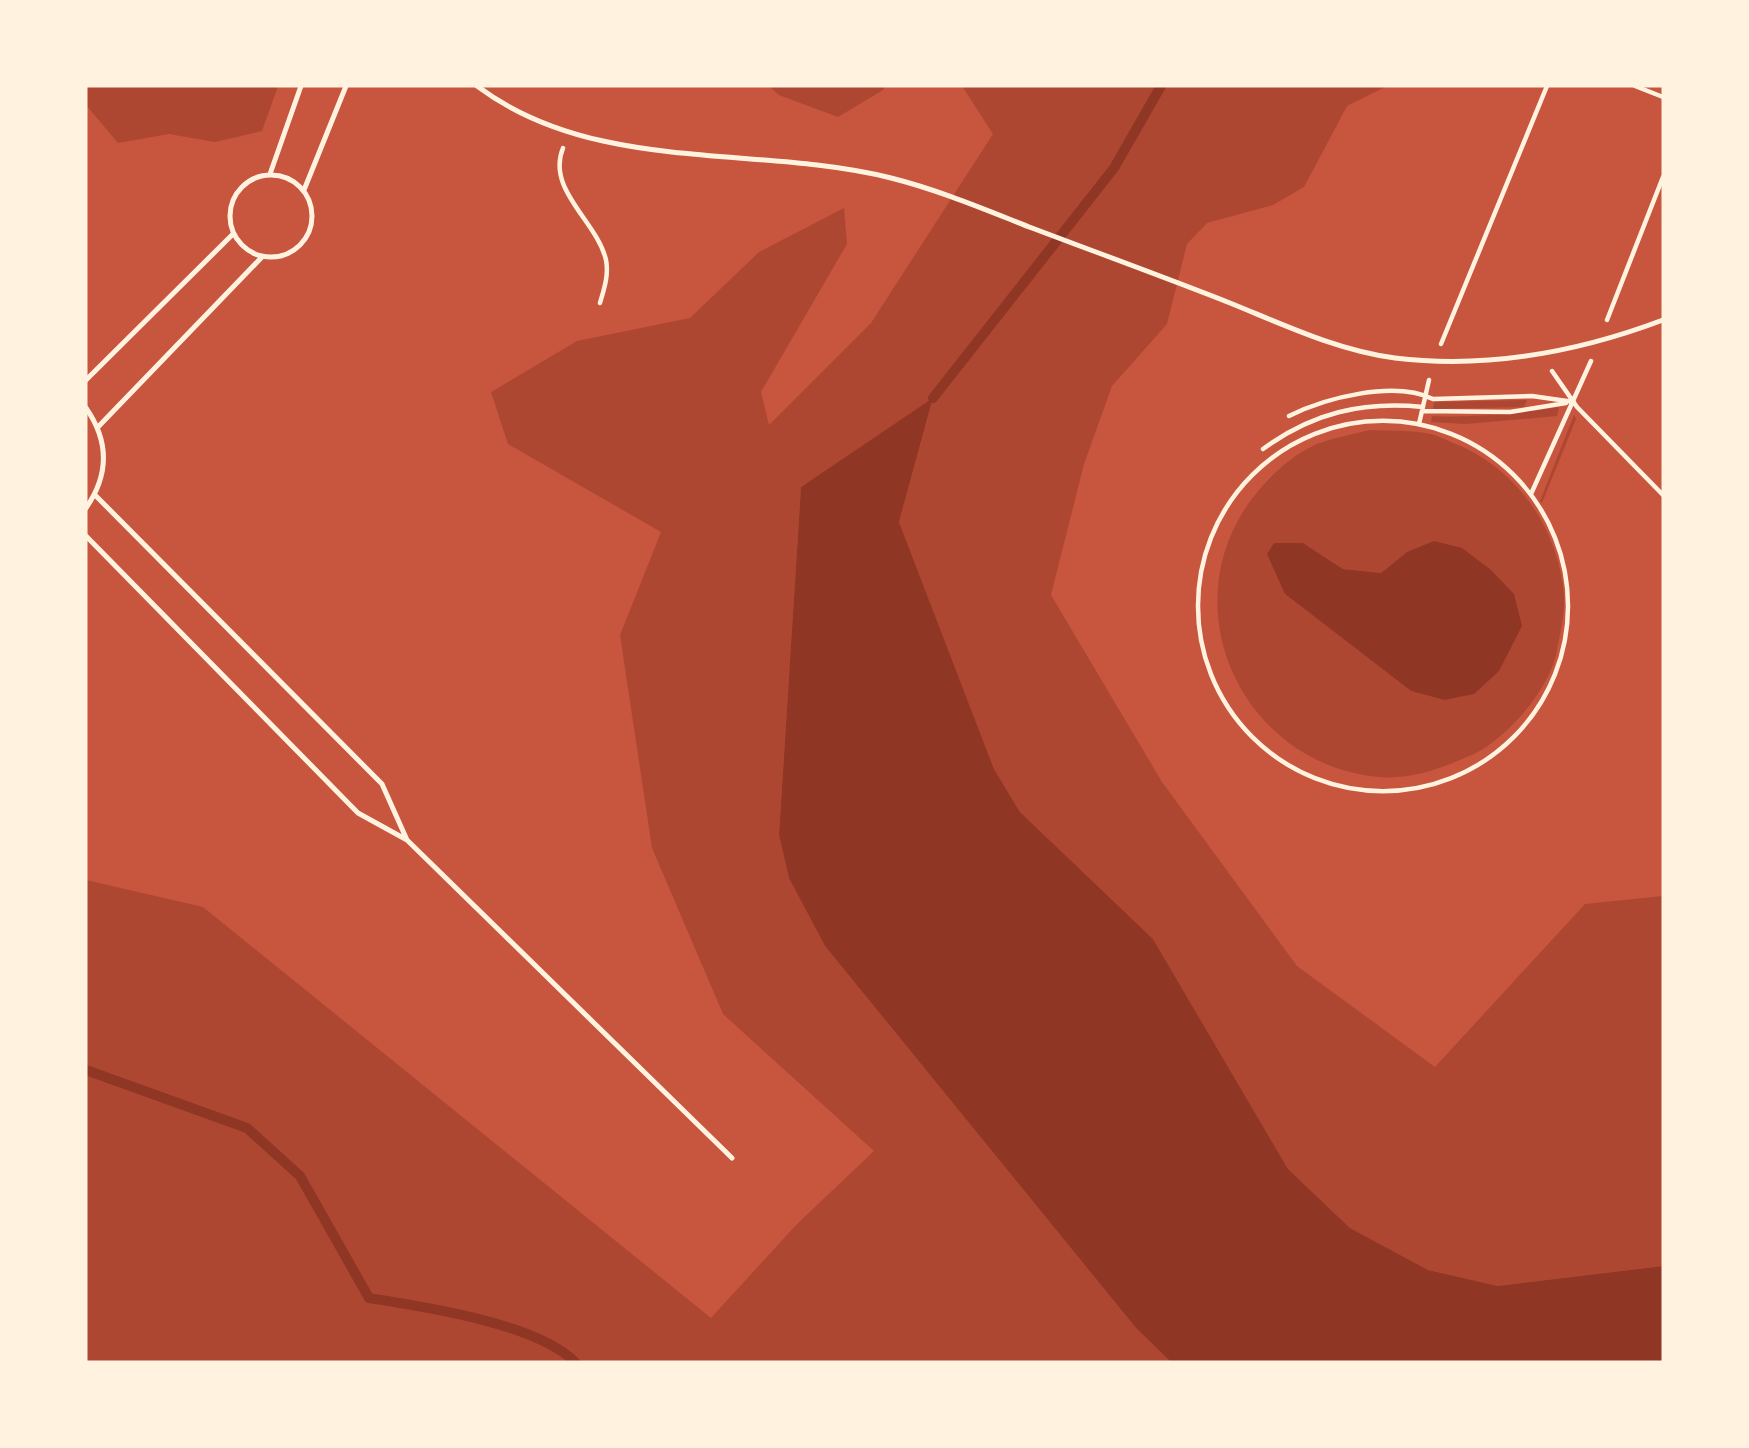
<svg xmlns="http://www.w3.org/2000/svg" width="1749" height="1448" font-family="'Space Grotesk',sans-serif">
<rect width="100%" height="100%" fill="#c8553d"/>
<!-- green -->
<path fill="#ae4732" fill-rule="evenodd" d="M86,86H278L262,131L215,142L169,134L118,143L86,105Z
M769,86H885L883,90L838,117L779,95Z
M962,86H1387L1347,106L1304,187L1273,205L1207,223L1187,244L1167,324L1112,386L1084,464L1051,595L1162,782L1297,966L1435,1067L1585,904L1663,896V1266L1498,1286L1428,1270L1350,1228L1288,1169L1153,939L1020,812L994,769L899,522L933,399L801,487L779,835L789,877L825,946L1136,1328L1171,1362H86V880L203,907L711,1318L796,1225L874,1151L723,1014L652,848L620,635L661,532L508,444L491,392L577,341L690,318L759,252L844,208L847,244L761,392L769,425L871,323L993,134Z
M1527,400L1524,407L1433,409L1434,402Z
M1559,407L1557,416L1466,424L1431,422L1432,416C1472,418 1518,414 1559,407Z
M1574,415L1576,419L1542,503L1540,501Z
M1370,430C1388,431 1407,430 1425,433C1435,434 1446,440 1456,444C1517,469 1559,529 1564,596C1565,613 1560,634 1557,650C1551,688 1507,738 1474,754C1445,767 1412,780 1379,777C1244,765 1170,610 1251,500C1268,478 1291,455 1317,444C1334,438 1353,434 1370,430ZM1303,543L1343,569L1381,573L1407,552L1444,700L1411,691L1285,594Z"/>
<!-- water -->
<path fill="#8f3625" d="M933,398L899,522L994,769L1020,812L1153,939L1288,1169L1350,1228L1428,1270L1498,1286L1663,1266V1362H1171L1136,1328L825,946L789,878L779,835L801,487Z
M1434,541L1462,548L1491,570L1514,594L1522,626L1499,671L1474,694L1444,700L1411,691L1285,594L1267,554L1274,543H1303L1343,569L1381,573L1407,552Z"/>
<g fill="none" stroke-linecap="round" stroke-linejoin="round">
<!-- stream -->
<path stroke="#8f3625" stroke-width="10" d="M933,398L1114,168L1161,86
M86,1070L247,1128L300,1176L369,1298C424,1307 536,1323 575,1362"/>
<!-- path -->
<path stroke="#fff3e0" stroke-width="4.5" d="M1635,86L1663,97
M563,148C546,190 597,221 606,260C609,275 604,289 600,303
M1607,320L1663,177
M1441,344L1547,86
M1552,371L1577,407L1663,495
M1422,411L1510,412L1566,403
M1289,416C1325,398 1394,380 1433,399L1532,396L1574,402
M1198 606a185 185 0 1 1 370 0a185 185 0 1 1-370 0Z
M1419,424L1429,380
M1263,449C1312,413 1362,401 1423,407
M1531,494L1591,361"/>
<!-- service -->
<path stroke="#fff3e0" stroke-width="5" d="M477,86C596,175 754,144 891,178C939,190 986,210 1032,228C1098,253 1164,277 1230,303C1282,324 1338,351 1395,358C1486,369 1578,352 1663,320
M270,174L301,86
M230 216a41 41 0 1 1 82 0a41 41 0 1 1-82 0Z
M304,190L346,86
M86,380L233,234
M86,408C109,441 109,475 86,508
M98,427L262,257
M95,495L382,784L407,840
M86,536L358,813L407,840L732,1158"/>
</g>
<!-- border -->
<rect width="1749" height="1448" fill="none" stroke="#fff3e0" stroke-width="175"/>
</svg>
